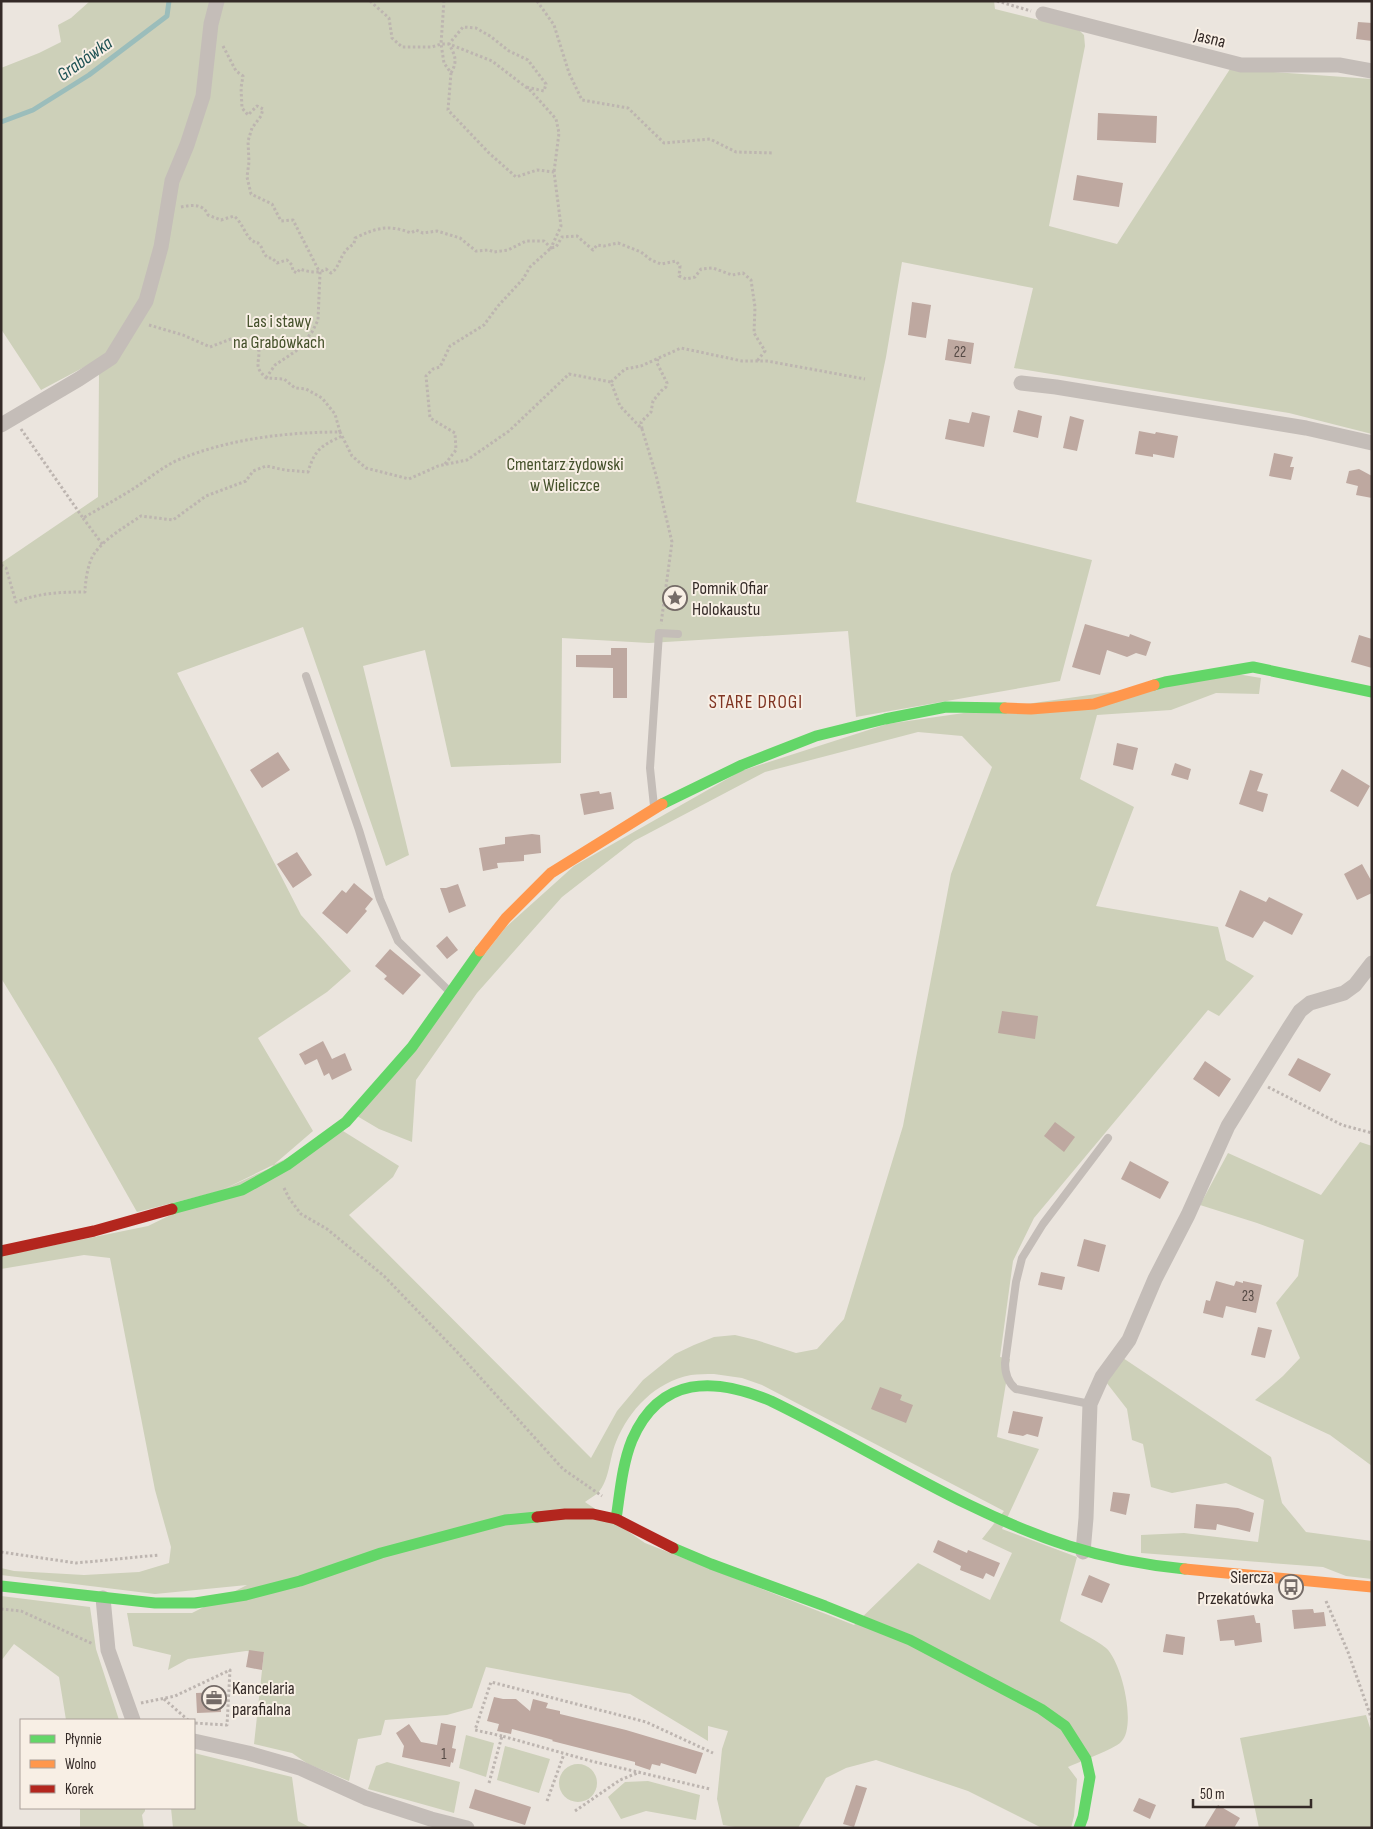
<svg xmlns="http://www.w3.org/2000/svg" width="1373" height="1829" font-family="'Sofia Sans Condensed',sans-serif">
<rect width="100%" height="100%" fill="#ebe5de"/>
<!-- green -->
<path fill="#cdd0b9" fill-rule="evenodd" d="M90,1H994L995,9L1079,30L1084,35L1085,46L1049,226L1117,244L1230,69L1372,79V434L1289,413L1014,368L1033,288L902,262L886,357L856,502L1092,560L1060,681L856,717L848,631L649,643L562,638L561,763L451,767L425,650L363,666L409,855L386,866L303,627L177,673L301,915L351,971L327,992L258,1038L313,1131L270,1168L220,1191L137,1212L55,1067L1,978V563L98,497L99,374L90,364L41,390L1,329V68L39,53L61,42L58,25L71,18Z
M1237,674L1261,678L1259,694L1216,693L1171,710L1097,715L1080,779L1134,807L1096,906L1218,927L1226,960L1254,976L1219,1016L1208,1010L1034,1218L1013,1261L1000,1357L1010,1359L997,1437L1039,1449L1002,1529L1077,1557L1060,1621C1073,1629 1095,1639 1106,1648C1122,1662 1137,1727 1121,1742C1114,1749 1079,1762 1068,1767L1077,1779L1074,1816L1071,1828H1042L968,1791L876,1760L846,1768L826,1778L798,1828H741L723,1825L717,1799L722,1749L728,1731L708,1726V1741L630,1694L486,1667L472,1708L447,1715L385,1720L381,1735L358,1739L349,1781L308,1764L292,1753L254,1744L264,1652L246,1651L188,1659L168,1670L171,1655L133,1646L127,1613H192L247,1585L155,1594L1,1575V1568L14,1571L84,1575L139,1572L169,1563L171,1547L155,1490L110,1258L84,1255L1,1269V1256L148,1226L343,1131L399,1166L393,1177L349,1215L591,1458L617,1411L643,1380L675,1354L694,1345L714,1337L735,1335L756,1340L796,1353L817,1349L844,1319L903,1126L951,874L992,767L962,736L918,732L765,772L634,841L562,897L477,993L416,1080L412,1142L379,1129L357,1116L506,927L574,866L741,771L887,724ZM714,1374L742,1378L762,1385L1004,1511L982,1539L1012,1553L990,1600L918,1563L854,1625L645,1543L585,1502C589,1499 594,1496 598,1493C610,1479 609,1459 616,1442C629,1410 655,1382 691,1375C698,1374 706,1374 714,1374Z
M1360,1142L1372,1146V1466L1330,1435L1255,1400L1283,1376L1300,1358L1276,1303L1298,1276L1304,1240L1257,1223L1200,1205L1228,1153L1321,1195Z
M1123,1358L1271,1457L1282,1503L1306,1532L1372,1541V1579L1346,1576L1323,1567L1141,1553V1535L1184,1533L1258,1542L1264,1500L1226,1483L1172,1493L1151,1487L1143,1444L1132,1440L1127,1409L1106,1382Z
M1,1596L90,1607L96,1649L119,1720H66L59,1677L14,1644L1,1661Z
M1366,1715L1372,1734V1828H1259L1240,1738Z
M466,1735L494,1743L486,1777L459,1768Z
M505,1746L550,1759L539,1793L497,1780Z
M194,1753L292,1777L298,1821L311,1828H173L171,1808H194Z
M387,1762L460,1782L454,1813L368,1789L376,1766Z
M559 1783a19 19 0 1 1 38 0a19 19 0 1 1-38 0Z
M648,1781L700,1795L696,1820L646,1811L621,1819L608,1797L625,1782Z
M80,1808H145V1811L142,1815L144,1828H80Z"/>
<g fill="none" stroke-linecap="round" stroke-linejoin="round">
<!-- stream -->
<path stroke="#9bbdbb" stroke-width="5" d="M1,122L33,110L89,75L167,16L169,1"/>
</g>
<!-- building -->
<path fill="#bea8a0" d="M1358,22L1372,23V41L1356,39Z
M1098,113L1157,116L1156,143L1097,140Z
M1077,175L1123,183L1119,207L1073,200Z
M912,302L931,305L926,338L908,335Z
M948,339L974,343L971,364L945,360Z
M1018,410L1042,416L1038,438L1013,432Z
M972,412L990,416L984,447L945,439L949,419L969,423Z
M1070,416L1084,420L1077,451L1063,448Z
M1139,431L1155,434L1156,432L1178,436L1174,458L1153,454V457L1135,454Z
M1274,453L1293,457L1290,467H1294L1291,480L1269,476Z
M1359,469L1372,476V498L1356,495L1358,486L1346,483L1349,471Z
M1085,624L1129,637L1130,634L1151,642L1146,656L1136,653L1127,657L1107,650L1100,675L1072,667Z
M1359,635L1372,639V668L1351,662Z
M611,648H627V698H613V668L576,667V655H611Z
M1117,743L1138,748L1133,770L1113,765Z
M278,752L290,770L262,788L250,770Z
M1175,763L1191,769L1188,780L1171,775Z
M1342,769L1370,786L1358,807L1330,791Z
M1250,770L1263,774L1257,791L1268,794L1263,812L1239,804Z
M599,791L600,794L611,792L614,809L584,815L580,794Z
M532,834L540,835L541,853L524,855V861L497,863L498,868L483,871L479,848L505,844V837Z
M297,852L312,875L293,888L277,864Z
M1362,864L1372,882V893L1357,900L1344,874Z
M354,883L373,899L365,909L367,911L347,934L322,913L342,890L346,893Z
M458,884L466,906L449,913L440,888H446Z
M1240,890L1266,902L1269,897L1303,914L1292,935L1264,921L1253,938L1225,926Z
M447,936L458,950L447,959L436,946Z
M390,949L421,975L403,995L384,979L387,976L375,966Z
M1002,1011L1038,1016L1035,1039L998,1033Z
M323,1041L332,1059L345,1053L352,1070L332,1080L329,1073L324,1076L317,1059L305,1065L299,1054Z
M1298,1058L1331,1074L1320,1092L1288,1075Z
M1205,1061L1231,1079L1219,1097L1193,1079Z
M1055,1122L1075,1137L1064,1152L1044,1136Z
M1130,1161L1169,1182L1160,1199L1121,1179Z
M1084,1239L1106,1245L1099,1272L1077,1266Z
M1041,1272L1065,1277L1062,1290L1038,1285Z
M1216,1281L1234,1286L1236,1281L1243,1283V1281L1262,1285L1256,1313L1226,1306L1223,1318L1203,1313L1206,1300L1210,1301Z
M1258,1327L1272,1330L1265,1358L1251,1355Z
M880,1387L902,1395L900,1400L913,1405L906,1423L871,1409Z
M1013,1411L1043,1417L1038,1437L1027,1434L1023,1436L1008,1433Z
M1113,1492L1130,1494L1126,1515L1110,1511Z
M1196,1504L1238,1508L1254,1513L1250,1532L1217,1524L1216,1530L1194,1528Z
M938,1540L967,1553L968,1550L1000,1563L994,1577L986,1573L983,1579L960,1570L961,1566L933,1552Z
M1089,1575L1110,1584L1102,1603L1081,1595Z
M1313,1609L1314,1613L1324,1612L1326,1626L1294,1629L1292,1610Z
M1254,1615L1256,1623H1260L1262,1642L1235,1646L1234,1640L1220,1641L1217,1620Z
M1166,1634L1185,1637L1183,1655L1163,1652Z
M249,1650L264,1652L262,1670L246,1667Z
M220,1692L221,1712L197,1713L196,1693Z
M494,1697L503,1699H516L530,1711L533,1699L548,1703L546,1708L560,1711V1714L626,1730L703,1753L696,1774L661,1763L660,1766L652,1764L650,1770L635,1765V1762L552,1741L553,1740L546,1738L512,1729L511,1734L497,1731L499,1724L487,1721Z
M441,1723L456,1726L452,1748L456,1749L453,1763L451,1762L450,1767L402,1757L404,1746L396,1733L409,1724L421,1742L437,1745Z
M856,1785L867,1788L854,1827L843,1824Z
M475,1789L531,1807L525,1825L469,1808Z
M1139,1798L1156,1805L1150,1819L1133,1811Z
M1218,1805L1240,1818L1234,1828H1204Z"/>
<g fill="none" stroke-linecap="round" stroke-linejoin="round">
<!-- path -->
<path stroke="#bdb5b0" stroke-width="3" stroke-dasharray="2.5 2.5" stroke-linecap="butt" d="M370,1L389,18L392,38L402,47H432L441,44H449L492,61L531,91L556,119L559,133L554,172
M537,1L554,25L569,73L582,100L628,108L664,143L710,139L736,152L774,153
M997,1L1031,11
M223,46L236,71L243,76L241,88L242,108L248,115L257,106L263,109L261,116L252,128L248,141L249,162L247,177L251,194L272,204L281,221L293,220L320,273L318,320L312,332L296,351L275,365L266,378
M451,73C458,61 455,55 449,44L463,27L476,28L490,36L509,51L528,60L546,84L544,91L526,87
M181,207C192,205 203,203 208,215L221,220L234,216C243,223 245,236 253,241C259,246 254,239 260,245C263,249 263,254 268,258H272L277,263L287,260L292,265L293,271L297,273L300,269C309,272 318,274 326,269L331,273C341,267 339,252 354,244L355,238C376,228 389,224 411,233L416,230L423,233L437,231L460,238L476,251L489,250L494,252L508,250L526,241H544L551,248L561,226L554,172L537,170L516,177L489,153L448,110L451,73L444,63L441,44L444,1
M149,325L183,335L210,347L231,339L244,340L246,344L256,345L259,351C259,365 254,366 266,378L284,379L295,388L306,389L322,398L335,414L340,432
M611,382L625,369L641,366L681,348L742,361H767L865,379
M21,429L83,518C102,507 121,497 139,485C151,477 164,466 178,460C228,439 286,432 340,432L352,456L366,468L409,479L438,466L467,460L509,431L569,374L611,382L620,406L642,429L656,475L672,542L661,624
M642,429L641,422L651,412L653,401L661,391L666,387L667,383L657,363L658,358
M445,464L456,450L455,433L430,418L426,376L433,369L440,367L450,346L484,325L498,306L523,279L530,267L551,248L556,247L562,237L577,236L593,250L597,245L604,246L618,243L641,252L651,260L661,264L676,261L680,266L679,276L686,279L695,277L701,269L713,268L732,275L743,273L751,280L755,307L754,333L765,351L757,361
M83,518L103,545
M1,565L6,568L16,602C39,593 60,592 85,592C85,583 88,562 94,554C104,539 126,526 141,516L173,520L206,496L246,481L253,471L266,466L285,470L308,472C315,449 321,446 342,436
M1268,1087L1342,1125L1372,1133
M284,1188L289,1198L301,1214L327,1229L384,1276L459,1354L563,1469L602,1496
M1,1552L76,1563L159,1555
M1326,1601L1348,1652L1372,1720
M1,1609L21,1611L93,1644
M164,1699L188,1720
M141,1703L175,1696L230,1670L227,1725L194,1723
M502,1736L475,1730L491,1682L646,1722L713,1753
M489,1783L502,1736L591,1761L710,1789
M547,1801L564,1754
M575,1811L620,1780L640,1772"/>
<!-- lane -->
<path stroke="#c4bdb8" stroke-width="8" d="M306,676L359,830L380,899L398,941L449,991
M654,806L650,768L659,633L678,634
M1090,1404L1016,1389C1007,1382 1005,1373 1005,1363L1016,1282L1022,1258L1043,1224L1108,1138"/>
<!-- street -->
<path stroke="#c4bdb8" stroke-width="15" d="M1043,14L1241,65H1339L1372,71
M1021,383L1056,387L1306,428L1372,443
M1,425L79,379L111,358L146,301L161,247L172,181L187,145L203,96L211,24L217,1
M1083,1552L1086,1518L1090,1404L1102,1377L1129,1340L1155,1279L1188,1215L1228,1126L1289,1028L1300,1011L1310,1003L1344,993L1355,985L1372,963
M103,1598L108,1650L133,1720
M194,1741L248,1753L300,1768L366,1798L431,1819L467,1828"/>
<!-- fast -->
<path stroke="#63d668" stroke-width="11" d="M1154,685L1165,682L1253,667L1372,692
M662,804L742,765L816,736L885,719L946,707L1005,708
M172,1209L242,1190L287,1165L346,1122L412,1047L480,951
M616,1519C620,1493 622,1465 632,1440C660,1375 715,1377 771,1401C870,1449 964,1512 1069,1546C1107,1558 1145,1565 1185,1569
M673,1548L711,1564L825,1606L910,1640L1041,1709L1065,1726L1086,1759L1090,1777L1083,1817L1079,1828
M1,1586L155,1603H195L246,1595L300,1581L381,1553L505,1520L537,1517"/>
<!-- slow -->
<path stroke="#ff974d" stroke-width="11" d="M1005,708L1031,709L1094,704L1154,685
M480,951L506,918L551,873L662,804
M1185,1569L1372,1587"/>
<!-- jam -->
<path stroke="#b3261e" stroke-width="11" d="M1,1251L94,1231L172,1209
M537,1517L565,1514H593L616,1519L673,1548"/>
</g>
<!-- icons -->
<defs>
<symbol id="sight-ring" viewBox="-11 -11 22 22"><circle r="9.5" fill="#f8efe5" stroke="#746b67" stroke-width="1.5"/><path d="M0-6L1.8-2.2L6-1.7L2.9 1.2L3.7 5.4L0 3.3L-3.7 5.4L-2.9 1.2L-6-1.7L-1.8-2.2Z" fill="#746b67"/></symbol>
<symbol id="bus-ring" viewBox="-11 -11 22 22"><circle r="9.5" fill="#f8efe5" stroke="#746b67" stroke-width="1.5"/><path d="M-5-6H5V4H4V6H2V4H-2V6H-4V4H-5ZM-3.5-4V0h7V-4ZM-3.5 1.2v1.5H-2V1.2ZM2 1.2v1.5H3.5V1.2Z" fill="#746b67"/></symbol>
<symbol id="office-ring" viewBox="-11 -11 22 22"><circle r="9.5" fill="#f8efe5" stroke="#746b67" stroke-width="1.5"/><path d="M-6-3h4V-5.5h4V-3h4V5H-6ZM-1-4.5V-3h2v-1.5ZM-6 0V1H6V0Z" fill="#746b67"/></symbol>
</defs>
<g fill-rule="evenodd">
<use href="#sight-ring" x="661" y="584" width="28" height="28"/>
<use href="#bus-ring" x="1277" y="1573" width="28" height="28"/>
<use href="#office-ring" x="200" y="1684" width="28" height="28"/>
</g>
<g text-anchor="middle" stroke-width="4" stroke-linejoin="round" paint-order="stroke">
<!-- number labels -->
<g font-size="15" fill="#564a45">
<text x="960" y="357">22</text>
<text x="1248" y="1301">23</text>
<text x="444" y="1759">1</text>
</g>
<!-- street labels -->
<g font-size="18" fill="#342a27" stroke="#f8efe5">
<text transform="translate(1210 38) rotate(14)" y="6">Jasna</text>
</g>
<!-- park labels -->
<g font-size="18" fill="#45512b" stroke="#f8efe5">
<text x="279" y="327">Las i stawy<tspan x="279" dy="21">na Grabówkach</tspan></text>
<text x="565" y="470">Cmentarz żydowski<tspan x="565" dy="21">w Wieliczce</tspan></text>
</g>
<!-- poi labels -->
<g font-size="18" fill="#342a27" stroke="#f8efe5" text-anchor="start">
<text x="692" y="594">Pomnik Ofiar<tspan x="692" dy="21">Holokaustu</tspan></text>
<text x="1274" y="1583" text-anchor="end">Siercza<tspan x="1274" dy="21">Przekatówka</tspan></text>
<text x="232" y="1694">Kancelaria<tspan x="232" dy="21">parafialna</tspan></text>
</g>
<!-- water labels -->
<g font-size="19" font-style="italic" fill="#1e5254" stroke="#f8efe5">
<text transform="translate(84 58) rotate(-35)" y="7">Grabówka</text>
</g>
<!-- neighbourhood labels -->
<g font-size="19" letter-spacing="1" fill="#803523" stroke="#f8efe5">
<text x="756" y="708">STARE DROGI</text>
</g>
</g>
<!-- border -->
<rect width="1373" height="1829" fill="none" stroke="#342a27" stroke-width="5"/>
<!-- legend -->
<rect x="20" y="1719" width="175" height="90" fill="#f8efe5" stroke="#aaa099"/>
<rect x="30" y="1735" width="25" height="8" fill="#63d668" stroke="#aaa099"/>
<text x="65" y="1744" font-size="15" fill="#342a27">Płynnie</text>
<rect x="30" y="1760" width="25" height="8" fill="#ff974d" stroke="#aaa099"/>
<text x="65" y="1769" font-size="15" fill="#342a27">Wolno</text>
<rect x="30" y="1785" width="25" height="8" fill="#b3261e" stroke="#aaa099"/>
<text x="65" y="1794" font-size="15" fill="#342a27">Korek</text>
<!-- scale -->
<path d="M1193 1799v8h118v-8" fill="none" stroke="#342a27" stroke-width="2.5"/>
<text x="1200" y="1799" font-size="15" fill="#342a27" stroke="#f8efe5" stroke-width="4" paint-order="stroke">50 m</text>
</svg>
